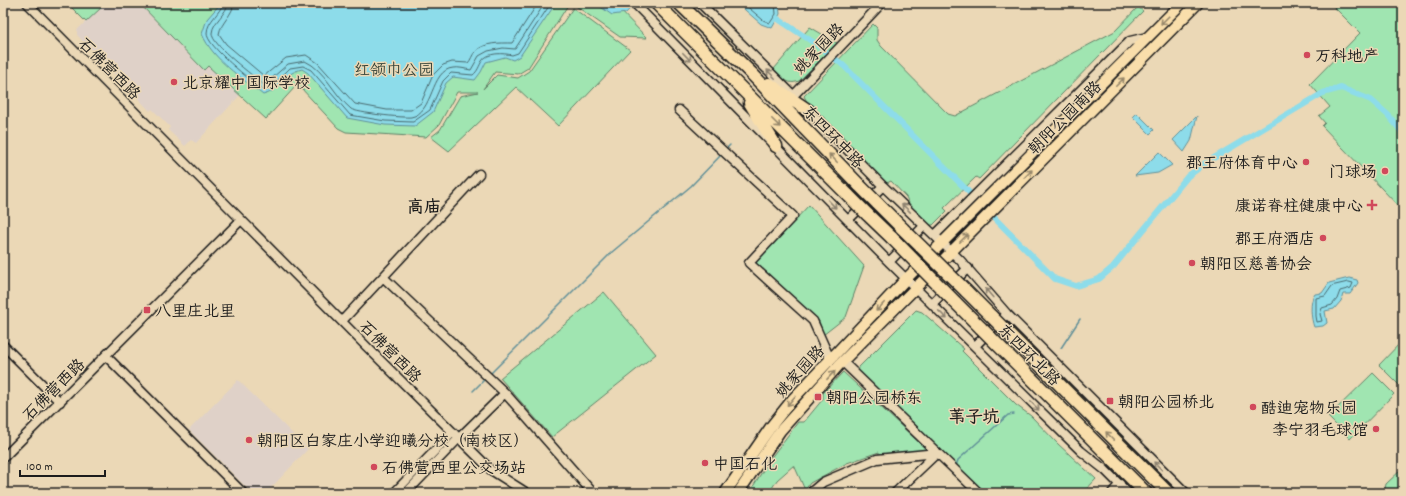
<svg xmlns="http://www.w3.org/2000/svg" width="1406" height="496" font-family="Dekko,'LXGW WenKai TC',sans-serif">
<rect width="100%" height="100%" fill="#ebd8b6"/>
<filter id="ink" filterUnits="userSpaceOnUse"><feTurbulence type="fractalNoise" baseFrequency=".025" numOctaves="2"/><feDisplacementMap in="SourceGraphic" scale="8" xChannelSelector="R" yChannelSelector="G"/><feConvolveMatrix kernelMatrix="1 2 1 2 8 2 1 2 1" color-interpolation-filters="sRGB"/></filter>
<g filter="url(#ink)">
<!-- built -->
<path fill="#dfd1c8" d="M105,3H139L203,69L208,66L240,95L196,143L191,140L185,146L168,130L170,127L152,109L150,111L77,35V30Z
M238,380L308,449L266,493H252L189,430Z"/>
<!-- green -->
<path fill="#a0e5b1" stroke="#5e8066" d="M67,3H100L103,6L86,22Z
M139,3H613L647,38L620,37L573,4L568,5L528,68L518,74L495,72L483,89L497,75L518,78L529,71L573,8L630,50L558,126L516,87L449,151L431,137L440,130L460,96L478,92H457L439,125L426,137L346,132L338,128L301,88L296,86L266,119L208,66L204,70Z
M1330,3H1403V211L1322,126L1325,123L1319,116L1330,107L1310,84L1360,33Z
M1138,7L1143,11L979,179L976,177L944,208L947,211L933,225H930L910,205L906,197L891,181L887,183L882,180L838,131L807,102L804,96L873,24L877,28V40L881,46L948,114L955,116L1115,31Z
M810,27L837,43L799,81C787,86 782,77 774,69Z
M809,205L864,266L846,317L823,335L819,321L755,263Z
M604,292L656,354L552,437L500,378Z
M916,310L922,312L964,349L962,351L1016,405L1031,416L1058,444L1096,479L1083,493H986L858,373L859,367Z
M1403,340V385L1401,387L1379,365Z
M843,372L927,450L879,456V452L847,463L810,483L805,490L794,465L777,480L769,493H749L770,459L798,422H804L823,399V393Z
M1373,373L1394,394L1350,439L1328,417Z
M1403,468V493H1384L1386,484Z"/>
<!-- water -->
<path fill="#8ddcea" stroke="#608f98" d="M221,3H441L449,5L453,3H556L520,56L513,60L505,57L486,62L481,72L475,80L453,77L446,83L433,112L415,126L385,125L347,118L308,73L302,69C282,73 281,91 263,95C241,77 213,60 202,34L207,19Z
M595,3H635L626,13L612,15Z
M737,3H779L780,14L772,28L761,24Z
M1137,113L1154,130L1150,134L1133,117Z
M1197,116L1191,141L1184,152L1173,140Z
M1159,152L1172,165L1158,173L1135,176Z
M1349,278L1357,280L1358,283L1350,294H1343L1341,301L1334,309L1325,311L1327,323L1323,326L1314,327C1311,319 1309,301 1315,294L1322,293L1329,283Z"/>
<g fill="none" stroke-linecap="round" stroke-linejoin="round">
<!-- shore -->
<path stroke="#49696e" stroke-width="1" d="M223,3C221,13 207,21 207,33C206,46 252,81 263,90H268L290,68L303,66L311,70L350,115L385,121L413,122L430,110L443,81L451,73L473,75C478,71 479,66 482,61C487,52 504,53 512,55L518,53L551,3
M228,3C227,14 213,21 212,33C211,45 254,76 264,85L288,64L305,61C325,70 334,95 351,109C356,113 403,118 411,117C434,113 430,70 453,68C459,67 465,69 471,70L479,56L488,51L503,48L515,49L545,3
M234,3C233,15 221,22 219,34L226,44L264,76L286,58L306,55L318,63L355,104L387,110H411L421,103L433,75L443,65L452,62L468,63C471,60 472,55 475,52C484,42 500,43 512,43L538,3
M743,3L763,20L770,23L776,14L775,3
M1349,282L1353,283L1351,288L1340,291L1337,299L1332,305L1322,308L1320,314L1322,321L1317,322L1316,316V298L1325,296L1332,286Z"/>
<!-- stream -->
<path stroke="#608f98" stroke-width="1.5" d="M726,149L730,145
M1061,348L1080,319
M490,374L612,252L691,186L722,154
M473,391L486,378
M956,466L958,460L1008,415L1014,414"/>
<!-- canal -->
<path stroke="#8ddcea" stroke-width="6" d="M778,19L816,44L843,65L1055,279L1076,286L1099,279L1113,267L1188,176L1207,162L1323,93L1341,88L1371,100L1388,115L1403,133"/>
<defs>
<path id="minor" d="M27,3L366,346L491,470L527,493
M634,3L889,262L1081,451L1105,470L1128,493
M700,3L792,94
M793,96L882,3
M806,108L883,186L960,260L1007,314L1186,493
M679,110L793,216L749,263L813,321L830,359
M848,220L883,186
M935,235L1130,41L1147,37
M889,262L924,226
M384,278L505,393L593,493
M932,304L968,268
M342,321L479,174
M3,345L60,402
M975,346L1007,314
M106,356L243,493
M843,362L979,493
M3,458L241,220
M394,493L453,432
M406,493L459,438L505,393
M810,493L823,482L877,459L937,453
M895,493L937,453
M1112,493L1120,484"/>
<path id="major" d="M725,493L772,425L792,400L907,278L1182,3
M738,493L780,431L839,365L1198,3"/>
<path id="highway" d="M656,3L849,196
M679,3L751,73L860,186
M769,84L809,111
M750,103L776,146
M877,203L903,229
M867,214L892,238
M966,291L992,317
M955,302L981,328
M1008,333L1168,493
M997,344L1146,493"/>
</defs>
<!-- minor casing -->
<use href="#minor" stroke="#1c1c1c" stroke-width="11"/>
<!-- major casing -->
<use href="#major" stroke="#1c1c1c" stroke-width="13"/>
<!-- highway casing -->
<use href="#highway" stroke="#1c1c1c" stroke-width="15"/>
<!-- minor -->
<use href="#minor" stroke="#ebd8b6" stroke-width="8"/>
<!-- major -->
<use href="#major" stroke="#f9deab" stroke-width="10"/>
<!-- highway -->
<use href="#highway" stroke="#f9deab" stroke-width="12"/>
<defs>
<path id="highway-bridge" d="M860,186L877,203
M849,196L867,214
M903,229L966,291
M892,238L955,302
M992,317L1008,333
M981,328L997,344"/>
</defs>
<!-- highway-bridge casing -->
<use href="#highway-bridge" stroke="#1c1c1c" stroke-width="15" stroke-linecap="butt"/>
<!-- highway-bridge -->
<use href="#highway-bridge" stroke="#f9deab" stroke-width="12"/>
</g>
<!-- one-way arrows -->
<defs><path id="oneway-shaft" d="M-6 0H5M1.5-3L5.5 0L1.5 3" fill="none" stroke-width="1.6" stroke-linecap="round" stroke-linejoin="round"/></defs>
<g stroke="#96876b">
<use href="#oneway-shaft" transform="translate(1165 20) rotate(135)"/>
<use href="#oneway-shaft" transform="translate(1120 82) rotate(-45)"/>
<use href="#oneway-shaft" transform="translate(776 123) rotate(45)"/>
<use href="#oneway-shaft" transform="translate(833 158) rotate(-134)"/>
<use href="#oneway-shaft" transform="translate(1028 174) rotate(-45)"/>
<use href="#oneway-shaft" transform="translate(964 238) rotate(-45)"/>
<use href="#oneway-shaft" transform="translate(880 307) rotate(134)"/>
<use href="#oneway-shaft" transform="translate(831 375) rotate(-47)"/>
<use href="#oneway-shaft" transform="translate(791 401) rotate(130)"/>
<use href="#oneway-shaft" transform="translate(1110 436) rotate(-135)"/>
</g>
<g stroke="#8e8371">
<use href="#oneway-shaft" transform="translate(687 57) rotate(46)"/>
<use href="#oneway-shaft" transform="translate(771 74) rotate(-135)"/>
<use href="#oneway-shaft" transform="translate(832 204) rotate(46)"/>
<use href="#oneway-shaft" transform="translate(906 208) rotate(-136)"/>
<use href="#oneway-shaft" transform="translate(989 293) rotate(-130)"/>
<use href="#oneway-shaft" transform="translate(943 315) rotate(44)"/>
<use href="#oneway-shaft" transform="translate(1035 406) rotate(45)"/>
<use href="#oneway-shaft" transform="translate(1158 466) rotate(-135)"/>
</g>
</g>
<!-- markers -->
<g fill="#d1495b" stroke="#ebd8b6" stroke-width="1.5">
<circle cx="1307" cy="55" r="4"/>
<circle cx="174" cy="82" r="4"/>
<circle cx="1306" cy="162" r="4"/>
<circle cx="1385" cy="171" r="4"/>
<path d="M1370 199h4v4h4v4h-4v4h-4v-4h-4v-4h4z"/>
<circle cx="1323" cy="238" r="4"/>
<circle cx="1192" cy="263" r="4"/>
<rect x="143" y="306" width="8" height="8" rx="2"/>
<rect x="814" y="393" width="8" height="8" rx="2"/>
<rect x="1106" y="397" width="8" height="8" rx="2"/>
<circle cx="1253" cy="407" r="4"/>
<circle cx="1376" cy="429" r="4"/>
<circle cx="249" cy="440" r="4"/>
<circle cx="705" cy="463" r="4"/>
<circle cx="374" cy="467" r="4"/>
</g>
<g text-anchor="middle" stroke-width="3" stroke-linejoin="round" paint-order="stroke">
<!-- street labels -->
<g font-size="16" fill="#1c1c1c" stroke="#ebd8b6">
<text transform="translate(818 48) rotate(-46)" y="6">姚家园路</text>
<text transform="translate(110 68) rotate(45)" y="6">石佛营西路</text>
<text transform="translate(1064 117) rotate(-45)" y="6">朝阳公园南路</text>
<text transform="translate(834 136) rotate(46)" y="6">东四环中路</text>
<text transform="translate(391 351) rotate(45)" y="6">石佛营西路</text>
<text transform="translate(1030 354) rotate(45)" y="6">东四环北路</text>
<text transform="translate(799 371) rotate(-48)" y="6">姚家园路</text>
<text transform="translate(53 389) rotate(-45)" y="6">石佛营西路</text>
</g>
<!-- poi labels -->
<g font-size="16" fill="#1c1c1c" stroke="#ebd8b6" text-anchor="start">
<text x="1315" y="61">万科地产</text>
<text x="182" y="88">北京耀中国际学校</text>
<text x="1298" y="168" text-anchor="end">郡王府体育中心</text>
<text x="1377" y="177" text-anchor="end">门球场</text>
<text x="1363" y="211" text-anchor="end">康诺脊柱健康中心</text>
<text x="1315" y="244" text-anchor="end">郡王府酒店</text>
<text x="1200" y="269">朝阳区慈善协会</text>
<text x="155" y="316">八里庄北里</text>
<text x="826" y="403">朝阳公园桥东</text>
<text x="1118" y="407">朝阳公园桥北</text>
<text x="1261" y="413">酷迪宠物乐园</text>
<text x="1368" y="435" text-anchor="end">李宁羽毛球馆</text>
<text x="257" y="446">朝阳区白家庄小学迎曦分校（南校区）</text>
<text x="713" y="469">中国石化</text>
<text x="382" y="473">石佛营西里公交场站</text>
</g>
<!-- park labels -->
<g font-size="16" fill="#36443a" stroke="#ebd8b6">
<text x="394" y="75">红领巾公园</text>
</g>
<!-- neighbourhood labels -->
<g font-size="17" font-weight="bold" fill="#1c1c1c" stroke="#ebd8b6">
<text x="424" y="212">高庙</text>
<text x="974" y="422">苇子坑</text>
</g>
</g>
<!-- margin -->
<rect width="1406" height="496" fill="none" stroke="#ebd8b6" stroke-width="16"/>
<rect x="8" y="8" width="1390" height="480" fill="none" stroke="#1c1c1c" stroke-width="1.5" filter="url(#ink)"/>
<!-- scale -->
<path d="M20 470v6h85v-6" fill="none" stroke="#1c1c1c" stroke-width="2"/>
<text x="26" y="470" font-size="12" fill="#1c1c1c" stroke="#ebd8b6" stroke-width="3" paint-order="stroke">100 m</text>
</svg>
